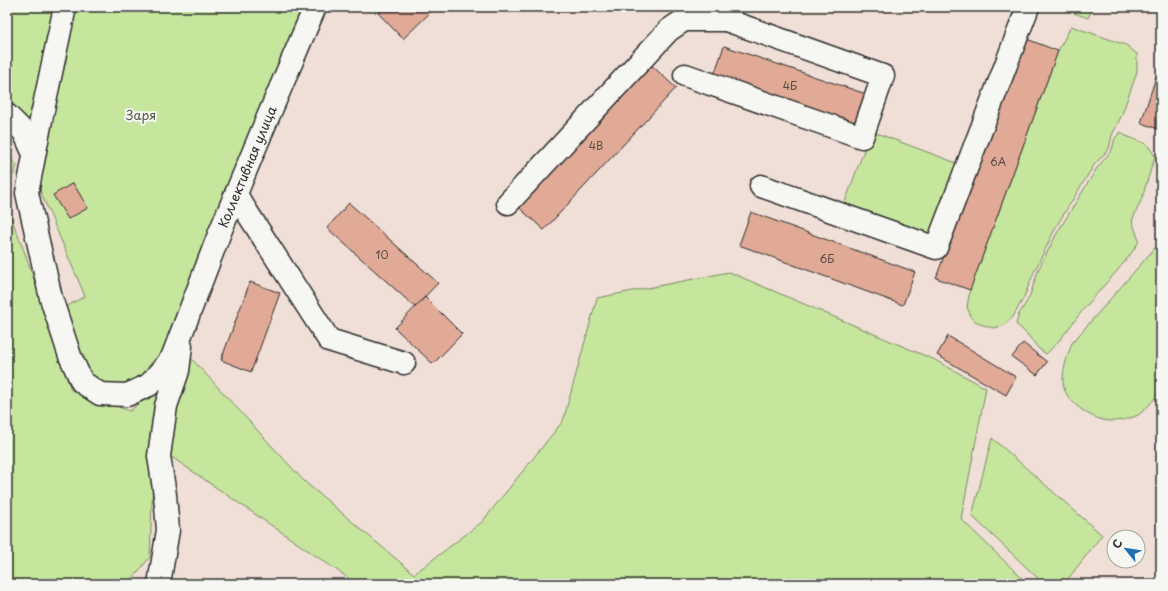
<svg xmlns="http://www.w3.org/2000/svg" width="1168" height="591" font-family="'Playpen Sans',sans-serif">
<rect width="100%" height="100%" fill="#f0dfd7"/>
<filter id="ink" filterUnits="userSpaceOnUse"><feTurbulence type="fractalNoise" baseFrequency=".025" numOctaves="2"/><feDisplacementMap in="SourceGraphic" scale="8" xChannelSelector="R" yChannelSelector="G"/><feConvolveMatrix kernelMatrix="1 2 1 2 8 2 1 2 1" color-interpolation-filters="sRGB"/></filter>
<g filter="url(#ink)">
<!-- green -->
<path fill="#c6e69e" stroke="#788864" d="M7,7H303L195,267L158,366L137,383L100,387L87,374L62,309L85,296L41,193L34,154L7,110Z
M1057,7H1093L1088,18Z
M1071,26L1126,45L1137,54V72L1121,117L1112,135L1109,149L1094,165L1057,225L1034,272L1024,297L1013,317L1003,326L993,328L980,324L972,319L967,307L970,290L1058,51Z
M871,131L959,164L932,236L844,205Z
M1121,132L1126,136L1147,144L1155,156L1142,198L1132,221L1139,241C1126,264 1105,283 1088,304C1074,320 1062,340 1046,354L1039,349L1027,334L1016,324L1019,314L1029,298L1039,268L1057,233L1097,168L1112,150L1115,138Z
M7,153L17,166L7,189Z
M7,207L26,256L71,390L130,411L191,358L304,481L414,574L482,522L563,421L597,298L729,272L935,360L986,388L961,519L1028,584H357L154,445L150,557L128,584H7Z
M1161,245V390C1155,398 1148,407 1141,413C1134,419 1112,423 1103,420C1089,417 1068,402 1064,388C1060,375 1068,355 1072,343L1154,249Z
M992,438L1102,535L1064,584H1044L972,516Z"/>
<!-- building -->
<path fill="#e1aa97" stroke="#2b2b2b" d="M384,7H436L403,39L378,13Z
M1024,38L1058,51L970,290L936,278Z
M724,46L866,94L855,126L713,78Z
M648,62L676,88L544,230L516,205Z
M1156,77L1161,78V130L1141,123Z
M73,183L88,208L68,219L53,195Z
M349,203L438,283L415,307L327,228Z
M751,212L915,272L903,305L739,245Z
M250,282L280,293L251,372L221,360Z
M425,297L462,334L433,364L395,328Z
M948,336L1016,377L1006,395L937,355Z
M1023,343L1047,362L1037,375L1012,357Z"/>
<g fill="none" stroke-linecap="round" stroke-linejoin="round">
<defs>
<g id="minor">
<path id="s1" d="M65,7L42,115L27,193L51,298L70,356L82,382L100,394L127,395L149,385L172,358L220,232L265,124L315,7"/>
<path d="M685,75L862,137L883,76L726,20"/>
<path d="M7,115L24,132L34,154"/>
<path d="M761,186L936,248L1028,7"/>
<path d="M236,195L329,340L404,363"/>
<path d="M508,203L669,30L684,20H726L731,7"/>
<path d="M159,584L168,530L165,495L159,456L166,406L178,371L181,346"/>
</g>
</defs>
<!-- minor casing -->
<use href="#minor" stroke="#2b2b2b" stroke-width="25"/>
<!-- minor -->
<use href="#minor" stroke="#f6f6f2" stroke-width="22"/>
</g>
</g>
<g text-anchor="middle" stroke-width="4" stroke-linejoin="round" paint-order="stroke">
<!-- number labels -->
<g font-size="11" fill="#584b46">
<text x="790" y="90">4Б</text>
<text x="596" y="150">4В</text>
<text x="998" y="166">6А</text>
<text x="382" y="259">10</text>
<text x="827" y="263">6Б</text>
</g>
<!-- park labels -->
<g font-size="13" fill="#525a48" stroke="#f6f6f2">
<text x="141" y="120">Заря</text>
</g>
<!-- street labels -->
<g font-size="13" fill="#2b2b2b" stroke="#f6f6f2">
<text dy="5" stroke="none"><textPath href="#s1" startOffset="701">Коллективная улица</textPath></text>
</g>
</g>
<!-- margin -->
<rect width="1168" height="591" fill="none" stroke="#f6f6f2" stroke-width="24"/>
<rect x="12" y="12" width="1144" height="567" fill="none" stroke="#2b2b2b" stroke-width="1.5" filter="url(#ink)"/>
<!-- north arrow -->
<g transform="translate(1126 549) rotate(300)"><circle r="19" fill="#f6f6f2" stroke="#a5a5a2"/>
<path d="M0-3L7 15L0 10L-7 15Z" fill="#1f6fb2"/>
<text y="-6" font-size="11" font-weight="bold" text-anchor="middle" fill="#2b2b2b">С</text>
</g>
</svg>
